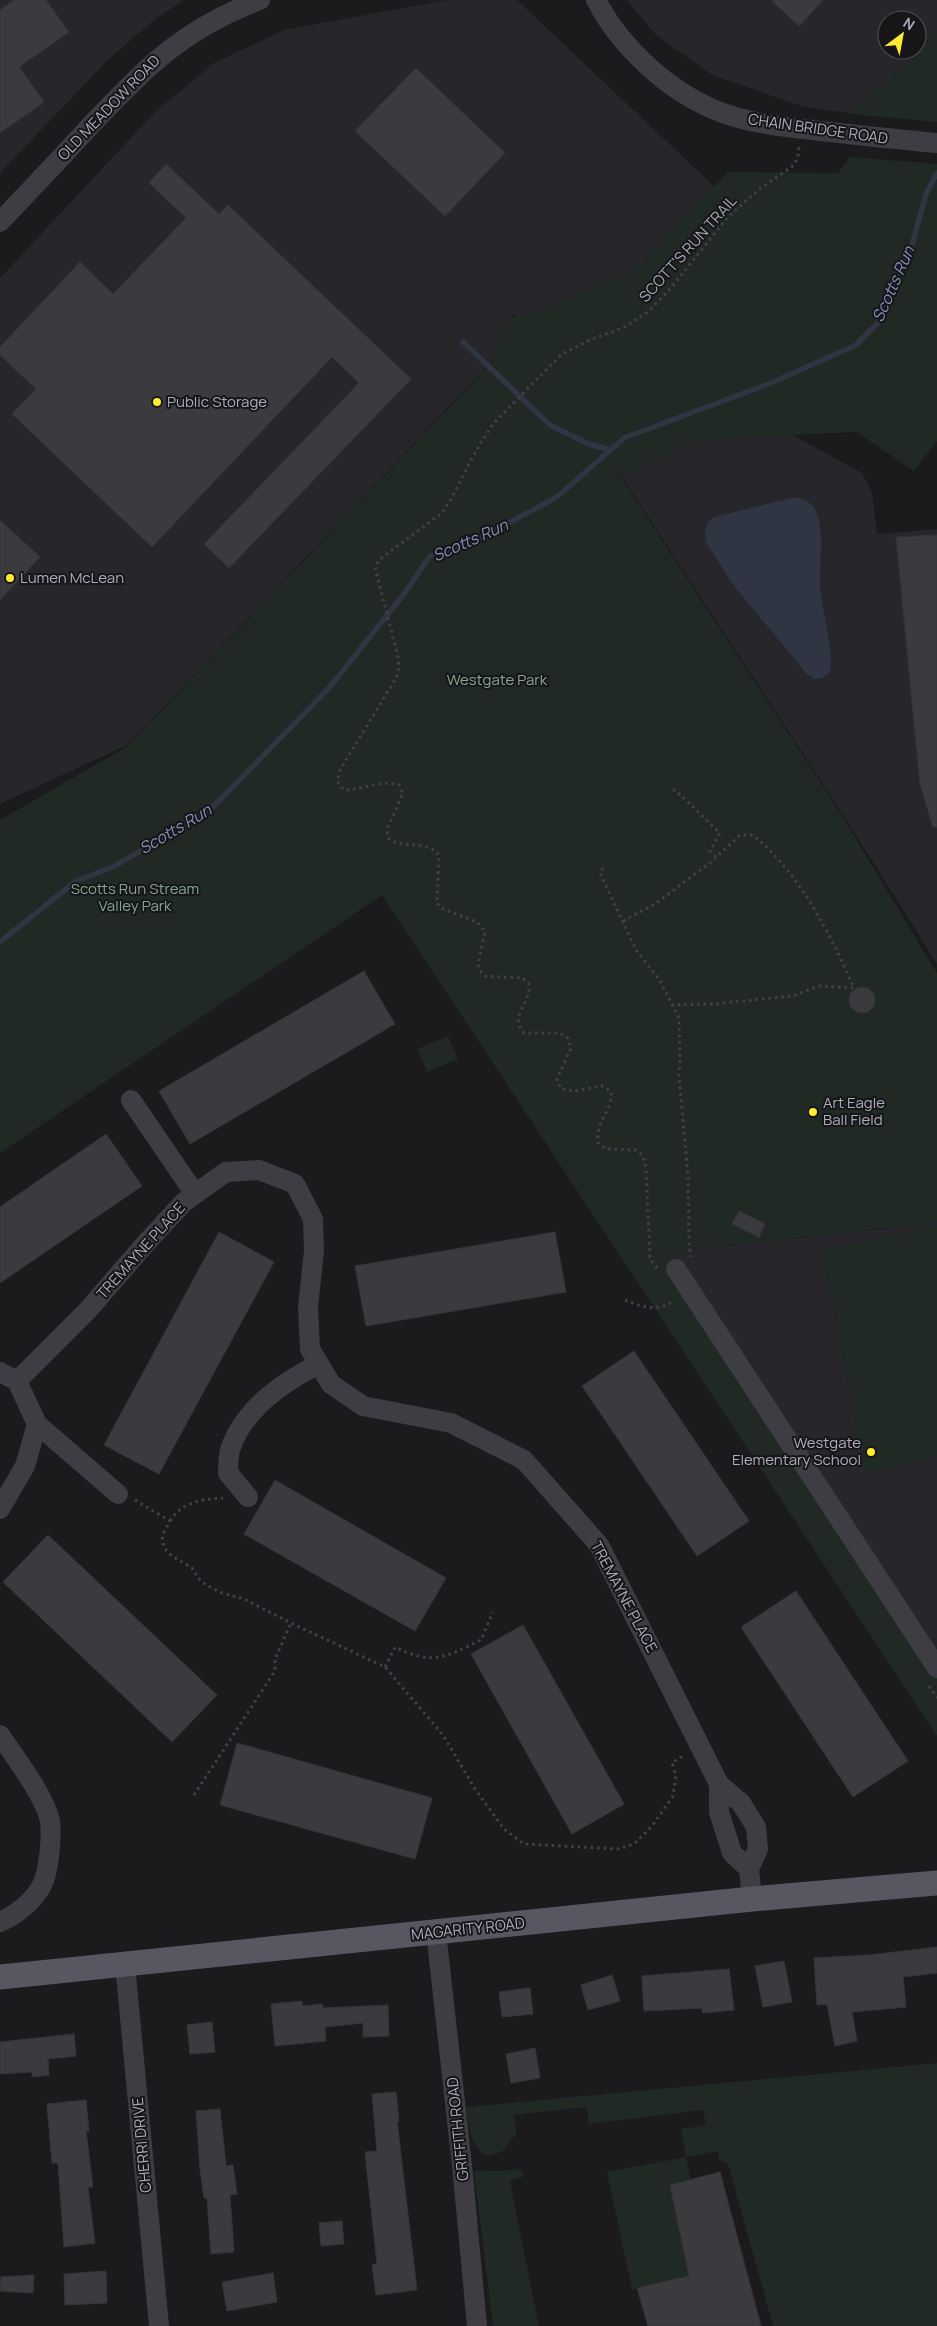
<svg xmlns="http://www.w3.org/2000/svg" width="937" height="2326" font-family="Manrope,sans-serif">
<rect width="100%" height="100%" fill="#1b1a1d"/>
<!-- built -->
<path fill="#27262a" fill-rule="evenodd" d="M0,0H184L154,20L109,59L0,173Z
M447,0H517L754,224L541,358L513,314L495,358L129,744L0,804V278L155,112L214,63L284,30Z
M627,0H937V46L879,117L804,107L712,75L655,34ZM887,20H917V50H887Z
M763,419L862,473L872,492L877,534L937,529V964L840,810L618,471L700,435Z
M937,1223V1652L673,1252Z"/>
<!-- green -->
<path fill="#202923" d="M937,29V122L851,114L914,56Z
M850,157L937,164V441L914,471L856,432L703,439L620,476L840,812L937,973V1223L673,1252L937,1652V1736L382,895L0,1153V820L128,746L494,360L512,317L534,314L635,270L728,172L838,173Z
M448,1036L458,1059L427,1072L417,1049Z
M937,1226V1456L865,1472L822,1251Z
M937,2063V2326H773L728,2164L719,2159L718,2151L686,2157L681,2129L706,2125L703,2110L589,2124L586,2107L514,2115L517,2135L511,2139L504,2150C473,2169 469,2127 466,2107Z
M686,2157L691,2180L670,2185L691,2284L670,2281L632,2290L607,2172Z
M520,2170L523,2171V2177L510,2181L539,2326H493L474,2171Z"/>
<!-- water -->
<path fill="#2f3543" d="M796,497C805,499 813,503 816,512C825,533 819,559 820,581C820,608 835,649 830,672L822,678L815,679L807,674L734,586L706,542L705,531L708,522L714,517Z"/>
<g fill="none" stroke-linecap="round" stroke-linejoin="round">
<!-- stream -->
<path stroke="#2f3543" stroke-width="5.5" d="M463,342L550,425L589,444L610,450
M0,942L76,881L115,866L211,809L330,687L404,594L430,556L475,541L557,497L624,438L771,383L856,345L878,323L912,245L926,194L937,173"/>
</g>
<!-- building -->
<path fill="#3b3a3f" stroke="#363439" d="M14,0H46L69,32L19,67L44,102L0,133V10Z
M771,0H823L799,26Z
M416,68L505,153L445,216L355,131Z
M166,164L219,214L228,205L411,379L229,568L204,544L359,383L332,357L152,547L12,414L36,389L0,355V347L80,262L113,294L186,218L149,183Z
M0,520L40,557L0,600Z
M937,535V827H933L920,784L896,537Z
M364,971L395,1024L190,1144L159,1091Z
M849 1000a13 13 0 1 1 26 0a13 13 0 1 1-26 0Z
M106,1134L142,1186L0,1283V1207Z
M739,1211L765,1224L759,1237L732,1224Z
M219,1232L274,1262L159,1474L104,1445Z
M555,1232L566,1292L366,1326L355,1266Z
M634,1351L749,1521L697,1556L582,1386Z
M275,1480L446,1578L415,1631L244,1534Z
M48,1535L217,1695L172,1742L3,1582Z
M796,1591L908,1761L853,1797L741,1627Z
M523,1625L624,1804L572,1834L471,1654Z
M237,1743L432,1798L415,1859L220,1805Z
M937,1947V1973L903,1977L906,2007L852,2012L857,2041L835,2046L827,2004L817,2005L814,1958L869,1955Z
M784,1961L792,2002L763,2007L755,1966Z
M729,1969L734,2010L703,2013L702,2008L644,2011L642,1976Z
M612,1975L620,2001L588,2010L581,1985Z
M530,1988L533,2014L502,2017L499,1992Z
M302,2001L303,2006L322,2004L323,2008L388,2005L389,2036L363,2037V2023L325,2027L326,2041L275,2046L271,2004Z
M212,2022L215,2052L190,2054L187,2025Z
M74,2034L76,2056L48,2059L49,2075L32,2077V2072L0,2074V2042Z
M535,2048L540,2078L511,2083L506,2054Z
M396,2092L399,2121H397L417,2290L376,2295L372,2265L377,2264L365,2152L377,2151L372,2094Z
M86,2100L89,2131H86L93,2187H88L95,2243L64,2247L58,2163H52L47,2104Z
M220,2109L226,2166L233,2165L237,2194L230,2195L234,2252L211,2254L207,2198H204L200,2169L196,2111Z
M720,2172L761,2326H648L637,2288L689,2276L670,2185Z
M342,2221L344,2244L321,2246L319,2223Z
M106,2271L107,2303L65,2305L64,2274Z
M273,2273L277,2302L227,2311L222,2282Z
M34,2275L33,2293L0,2291L1,2277Z"/>
<g fill="none" stroke-linecap="round" stroke-linejoin="round">
<!-- path -->
<path stroke="#41414a" stroke-width="3" stroke-dasharray="2.5 4" stroke-linecap="butt" d="M673,791L675,790L720,833L710,851L716,857
M603,868L600,873L636,950L659,979L679,1018L680,1064L679,1076L688,1176L689,1243L691,1257
M623,921L655,904L711,862L740,835H753C801,875 829,932 854,988L819,986L793,996L714,1004L672,1005
M657,1268L650,1259L646,1167L643,1156L636,1150L606,1149L598,1143C595,1119 613,1113 611,1091L602,1086L574,1091L561,1089L557,1079L571,1048L568,1038L559,1033H524C508,1015 532,1003 529,984L523,978L485,976L480,971L478,965L485,931L477,922L441,908L437,903L439,855C424,838 407,851 389,839L387,830L403,793L399,785C381,779 363,790 344,790L337,781L340,770L396,678L399,668L398,657L375,567L380,559L442,513L450,501L477,449L493,424L544,372L562,354L592,339L623,328L649,311L670,289L728,217L761,188L794,165L798,157L799,146
M625,1300C642,1307 657,1312 674,1301
M135,1500L170,1521L162,1536L164,1548L172,1556L192,1568L198,1578L206,1585L222,1593L244,1599L291,1623L385,1667L443,1735L475,1789L504,1829L524,1844L619,1849L634,1844L652,1826L673,1796L676,1776L672,1763L684,1755
M170,1521C183,1501 201,1500 223,1498
M385,1667L395,1647C433,1666 445,1657 481,1640L493,1612
M929,1686L937,1698
M194,1795L275,1671V1659L291,1623"/>
<!-- minor -->
<path stroke="#3e3d44" stroke-width="20" d="M596,0C621,48 669,92 720,112C750,123 781,127 813,130C854,135 895,139 937,143
M0,222C30,190 61,158 91,125C147,67 182,29 260,0
M131,1100L195,1194
M676,1269L937,1668
M0,1372L17,1381L37,1424L25,1466L0,1509
M17,1381L88,1310L146,1243L183,1203L195,1194L226,1172L259,1170L295,1184L313,1219L314,1251L308,1307L310,1349L331,1384L363,1406L451,1423L524,1460L599,1545L719,1784L741,1803L756,1827L758,1849L749,1869L752,1899
M37,1424L118,1494
M248,1497L228,1473C228,1466 228,1457 230,1450C243,1409 283,1382 319,1364
M0,1735C14,1756 45,1796 50,1821C52,1836 49,1871 42,1885C34,1901 16,1915 0,1922
M719,1784V1812L732,1853L749,1869
M436,1932L462,2165L477,2326
M125,1964L159,2326"/>
<!-- major -->
<path stroke="#575762" stroke-width="25" d="M0,1977L752,1899L937,1883"/>
</g>
<!-- markers -->
<g fill="#ffeb31" stroke="#161518" stroke-width="2">
<circle cx="157" cy="402" r="5"/>
<circle cx="10" cy="578" r="5"/>
<circle cx="813" cy="1112" r="5"/>
<circle cx="871" cy="1452" r="5"/>
</g>
<g text-anchor="middle" stroke-width="4" stroke-linejoin="round" paint-order="stroke">
<!-- street labels -->
<g font-size="15" fill="#acadbd" stroke="#161518">
<text transform="translate(109 108) rotate(-46)" y="5">OLD MEADOW ROAD</text>
<text transform="translate(818 129) rotate(8)" y="5">CHAIN BRIDGE ROAD</text>
<text transform="translate(688 249) rotate(-48)" y="5">SCOTT'S RUN TRAIL</text>
<text transform="translate(141 1251) rotate(-48)" y="5">TREMAYNE PLACE</text>
<text transform="translate(624 1597) rotate(62)" y="5">TREMAYNE PLACE</text>
<text transform="translate(468 1929) rotate(-6)" y="5">MAGARITY ROAD</text>
<text transform="translate(458 2129) rotate(-96)" y="5">GRIFFITH ROAD</text>
<text transform="translate(142 2145) rotate(-95)" y="5">CHERRI DRIVE</text>
</g>
<!-- poi labels -->
<g font-size="15" fill="#acadbd" stroke="#161518" text-anchor="start">
<text x="167" y="407">Public Storage</text>
<text x="20" y="583">Lumen McLean</text>
<text x="823" y="1108">Art Eagle<tspan x="823" dy="17">Ball Field</tspan></text>
<text x="861" y="1448" text-anchor="end">Westgate<tspan x="861" dy="17">Elementary School</tspan></text>
</g>
<!-- park labels -->
<g font-size="15" fill="#82a98e" stroke="#161518">
<text x="497" y="685">Westgate Park</text>
<text x="135" y="894">Scotts Run Stream<tspan x="135" dy="17">Valley Park</tspan></text>
</g>
<!-- water labels -->
<g font-size="16" font-style="italic" fill="#8292ba" stroke="#161518">
<text transform="translate(893 284) rotate(-66)" y="6">Scotts Run</text>
<text transform="translate(470 540) rotate(-24)" y="6">Scotts Run</text>
<text transform="translate(175 829) rotate(-31)" y="6">Scotts Run</text>
</g>
</g>
<!-- north arrow -->
<g transform="translate(902 35) rotate(32)"><circle r="24" fill="#161518" stroke="#52525a"/>
<path d="M0-4L9 19L0 12L-9 19Z" fill="#ffeb31"/>
<text y="-8" font-size="14" font-weight="bold" text-anchor="middle" fill="#acadbd">N</text>
</g>
</svg>
